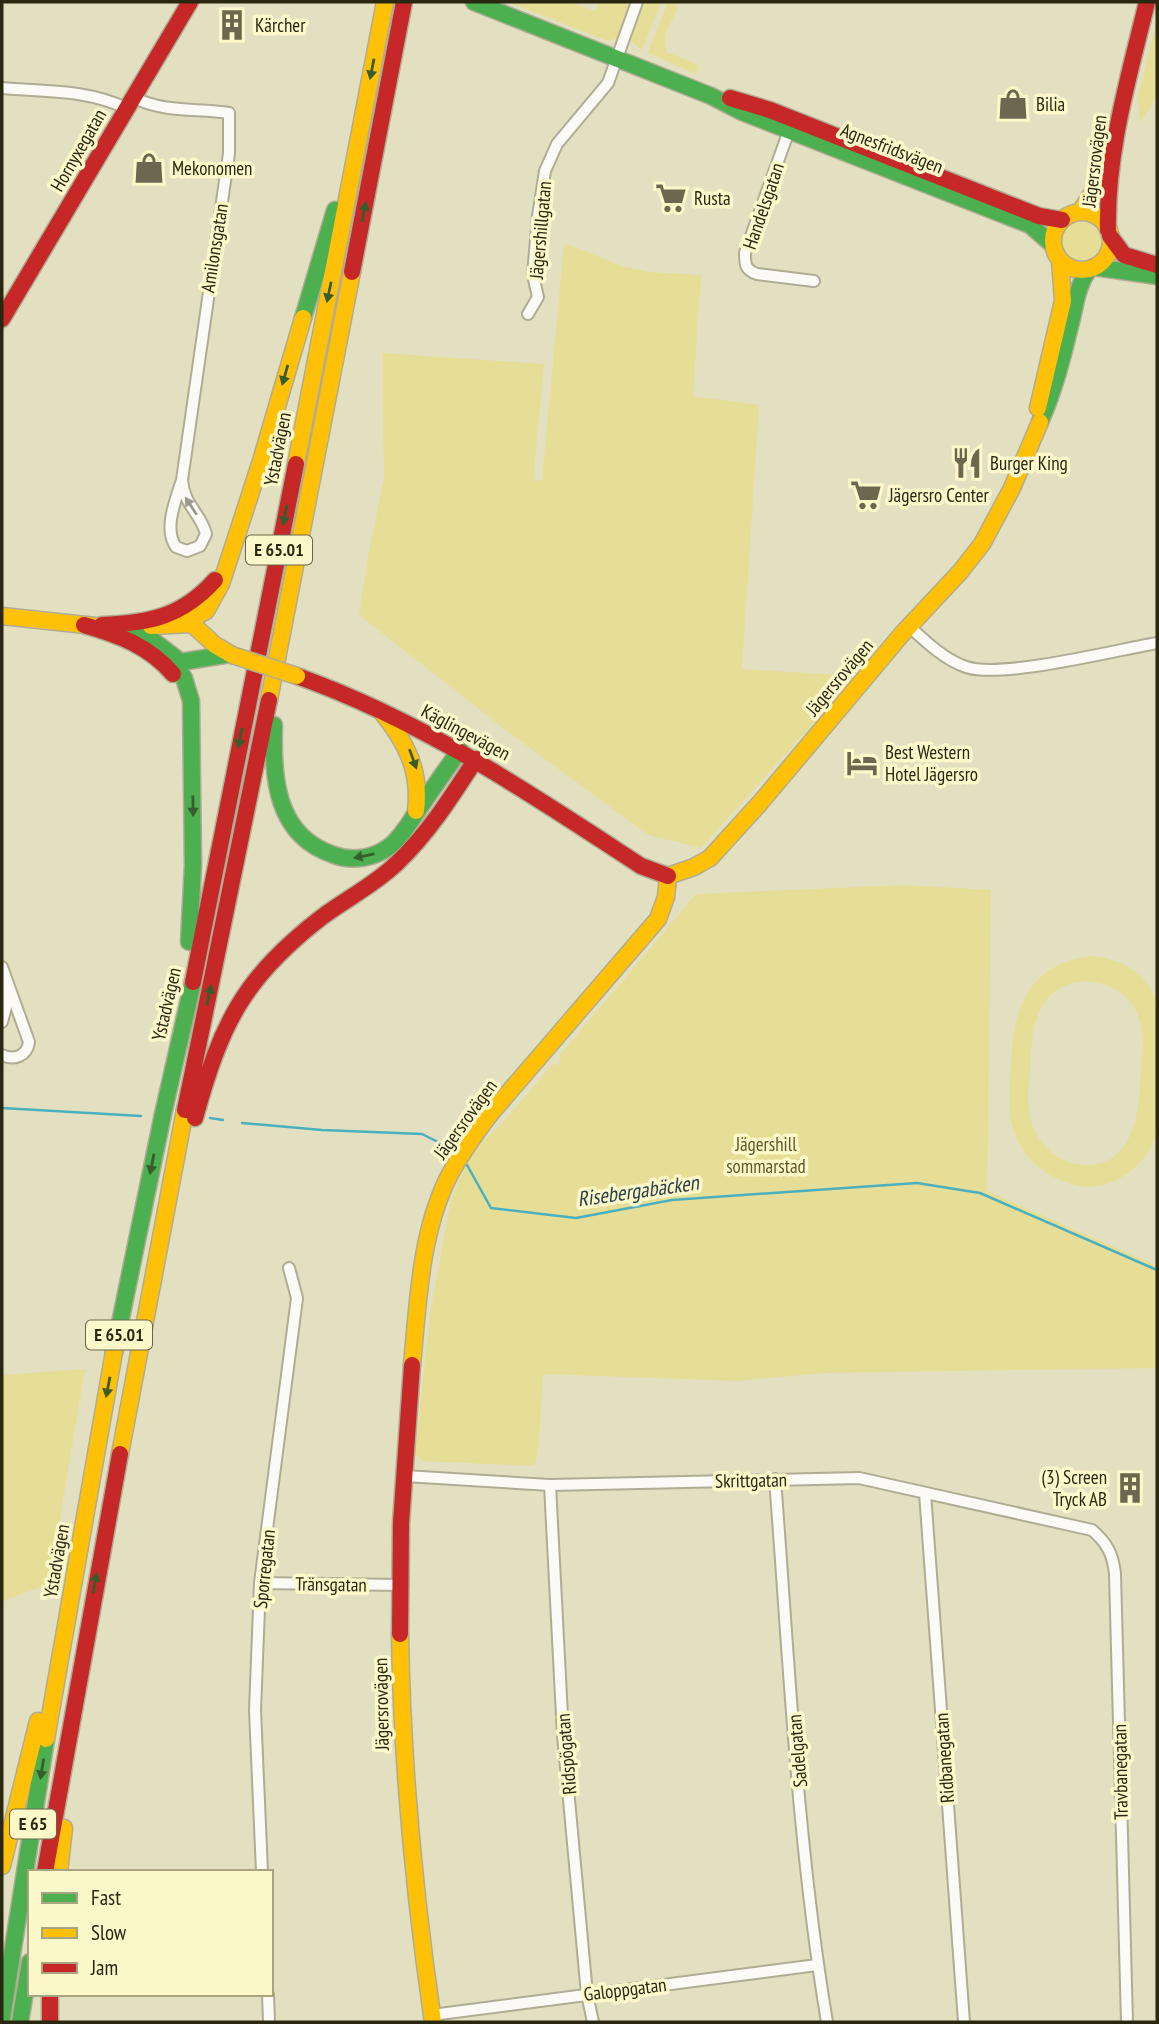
<svg xmlns="http://www.w3.org/2000/svg" width="1159" height="2024" font-family="'PT Sans Narrow',sans-serif">
<rect width="100%" height="100%" fill="#e3e0c1"/>
<!-- green -->
<path fill="#e6dd96" fill-rule="evenodd" d="M508,2H570L596,11L599,2H625L628,6L617,38L608,41Z
M645,2H661L642,50L630,40Z
M668,2H676L677,10L666,32V52L697,64L699,68L696,74L648,53Z
M1157,20V96L1140,123L1138,97Z
M1062 241a20 20 0 1 1 40 0a20 20 0 1 1-40 0Z
M564,243L622,266L648,272L701,275L693,396L759,405L742,669L856,676L701,848L648,835L503,728L359,615L368,557L384,478L382,353L544,364L533,481L542,480Z
M905,885L991,890L987,1191L1157,1266V1368L823,1373L737,1381L543,1374L538,1454L534,1466L423,1461L415,1454L430,1314L451,1199L470,1158L481,1143L499,1127L554,1063L559,1066L560,1055L696,894Z
M1092,956C1121,960 1142,969 1155,997C1159,1010 1157,1041 1157,1055C1157,1077 1159,1110 1157,1130C1152,1160 1120,1186 1089,1187C1077,1187 1064,1182 1054,1177C1029,1164 1013,1142 1010,1114C1009,1098 1010,1082 1011,1066C1013,1008 1027,964 1092,956ZM1086,981C1107,983 1127,991 1137,1013C1144,1028 1142,1049 1141,1065C1140,1103 1138,1165 1086,1165C1060,1165 1038,1145 1031,1121C1026,1105 1029,1085 1030,1068C1032,1027 1035,986 1086,981Z
M85,1369L49,1584L2,1601V1375Z"/>
<g fill="none" stroke-linecap="round" stroke-linejoin="round">
<!-- stream -->
<path stroke="#4ab0bf" stroke-width="2.5" d="M2,1108L141,1116
M210,1118L223,1120
M242,1123L322,1130L422,1134L450,1148
M467,1165L491,1208L576,1218L672,1200L917,1183L980,1193L1157,1270"/>
<defs>
<path id="street" d="M2,88C46,92 85,89 126,108
M133,97C163,113 196,108 229,113V153L182,480C176,499 163,529 176,547L187,551L200,546L206,534C201,513 184,506 182,480
M791,125L745,253C745,264 745,270 757,274L814,281
M528,314L538,297L533,275L538,216L545,171L557,144L608,83L637,2
M910,627C926,642 945,660 966,667C1002,679 1116,650 1157,643
M2,967L29,1042C27,1056 14,1061 2,1055
M2,1022L6,1007L5,984
M405,1476L550,1485L859,1478L1092,1530C1107,1543 1113,1554 1115,1574L1127,2022
M775,1479C789,1660 797,1843 827,2022
M550,1485L563,1735L587,1994L593,2022
M925,1493L964,2022
M260,1583L401,1585
M262,1872L255,1710L260,1583L297,1298L289,1268
M268,1994L269,2022
M432,2015L817,1965"/>
<path id="fast" d="M474,2L711,96L742,112L1030,225L1053,245
M1094,267L1157,276
M303,318L335,210
M1040,422C1054,391 1062,359 1070,326C1076,304 1076,288 1089,269
M120,630L151,639L181,662L230,654
M169,654L184,678L191,701L193,865L189,942
M274,725C272,778 276,836 334,855C353,862 375,858 390,846C400,838 407,827 414,816C429,794 444,772 460,750
M114,1352L163,1114L193,982
M2,2018L46,1739
M20,2022L30,1962"/>
<path id="slow" d="M1080,212L1095,189L1107,142
M1053 241a29 29 0 1 1 58 0a29 29 0 1 1-58 0Z
M1038,408L1063,301L1060,260
M296,464L385,2
M2,616L95,626
M183,623L206,611L221,584L261,461L303,318
M151,626L192,624L215,645L232,655
M269,700L352,272
M381,711C406,742 421,770 416,811
M668,876L694,867L710,858L760,803L902,634L960,572L982,544L1012,488L1040,422
M412,1365C418,1304 420,1236 447,1180C459,1156 475,1134 491,1113L658,919L666,897L668,876
M120,1454L185,1110
M400,1634C402,1764 414,1893 433,2022
M46,1739L114,1352
M2,1866L38,1721
M59,1872L64,1828"/>
<path id="jam" d="M730,98L770,110L1039,216L1062,220
M1108,230C1106,153 1129,76 1147,2
M1110,236L1124,255L1157,265
M352,272L404,2
M2,319L190,2
M84,625C119,635 149,646 173,674
M102,625C149,623 182,617 215,580
M297,676C423,721 530,793 641,866L668,876
M193,982L296,464
M185,1110L269,700
M195,1118C221,1024 243,978 322,917C346,899 374,885 396,864C428,834 452,796 476,759
M400,1634L401,1523L412,1365
M45,1872L120,1454
M50,1994V2022"/>
</defs>
<!-- street casing -->
<use href="#street" stroke="#afac93" stroke-width="14"/>
<!-- fast casing -->
<use href="#fast" stroke="#afac93" stroke-width="19"/>
<!-- slow casing -->
<use href="#slow" stroke="#afac93" stroke-width="19"/>
<!-- jam casing -->
<use href="#jam" stroke="#afac93" stroke-width="19"/>
<!-- street -->
<use href="#street" stroke="#fbfaf6" stroke-width="10"/>
<!-- fast -->
<use href="#fast" stroke="#4caf50" stroke-width="16"/>
<!-- slow -->
<use href="#slow" stroke="#ffc107" stroke-width="16"/>
<!-- jam -->
<use href="#jam" stroke="#c62828" stroke-width="16"/>
<defs>
<path id="slow-bridge" d="M232,655L297,676"/>
</defs>
<!-- slow-bridge casing -->
<use href="#slow-bridge" stroke="#afac93" stroke-width="19" stroke-linecap="butt"/>
<!-- slow-bridge -->
<use href="#slow-bridge" stroke="#ffc107" stroke-width="16"/>
</g>
<!-- one-way arrows -->
<defs><path id="oneway-solid" d="M-6-.8H1V-3.2L6.5 0L1 3.2V.8H-6Z" transform="scale(1.75)"/></defs>
<g fill="#385d2a">
<use href="#oneway-solid" transform="translate(372 69) rotate(101)"/>
<use href="#oneway-solid" transform="translate(364 212) rotate(-79)"/>
<use href="#oneway-solid" transform="translate(329 292) rotate(102)"/>
<use href="#oneway-solid" transform="translate(285 375) rotate(106)"/>
<use href="#oneway-solid" transform="translate(285 515) rotate(101)"/>
<use href="#oneway-solid" transform="translate(240 738) rotate(101)"/>
<use href="#oneway-solid" transform="translate(413 759) rotate(70)"/>
<use href="#oneway-solid" transform="translate(193 806) rotate(89)"/>
<use href="#oneway-solid" transform="translate(364 856) rotate(169)"/>
<use href="#oneway-solid" transform="translate(209 995) rotate(-77)"/>
<use href="#oneway-solid" transform="translate(152 1164) rotate(101)"/>
<use href="#oneway-solid" transform="translate(108 1387) rotate(101)"/>
<use href="#oneway-solid" transform="translate(95 1583) rotate(-80)"/>
<use href="#oneway-solid" transform="translate(42 1769) rotate(99)"/>
</g>
<use fill="#9d9b8f" href="#oneway-solid" transform="translate(191 506) rotate(-123)"/>
<!-- icons -->
<defs>
<symbol id="building-bare" viewBox="-9 -9 18 18"><path d="M-4-6H4V6H1V3H-1V6H-4ZM-2.5-4.3h1.7v1.8h-1.7ZM.8-4.3h1.7v1.8H.8ZM-2.5-1h1.7V.8h-1.7ZM.8-1h1.7V.8H.8Z" fill="#6b684f" stroke="#fdf8ca" stroke-width="2.5" paint-order="stroke"/></symbol>
<symbol id="shop-bare" viewBox="-9 -9 18 18"><path d="M-5-2.5h2.3a2.7 3.5 0 0 1 5.4 0H5L5.5 6h-11ZM-1.5-2.5h3a1.5 2.3 0 0 0-3 0Z" fill="#6b684f" stroke="#fdf8ca" stroke-width="2.5" paint-order="stroke"/></symbol>
<symbol id="supermarket-bare" viewBox="-9 -9 18 18"><path d="M-6-5.5h2.5l.6 2H6L4.5 2H-2.5L-4.4-4H-6ZM-1.5 3.2a1.3 1.3 0 1 0 .1 0ZM3 3.2a1.3 1.3 0 1 0 .1 0Z" fill="#6b684f" stroke="#fdf8ca" stroke-width="2.5" paint-order="stroke"/></symbol>
<symbol id="restaurant-bare" viewBox="-9 -9 18 18"><path d="M-5-6h1v4h1v-4h1v4h1v-4h1v5L-1.5 .5V6h-2V.5L-5-1ZM5-6V6H3V1.5H1.5Q1.5-4 5-6Z" fill="#6b684f" stroke="#fdf8ca" stroke-width="2.5" paint-order="stroke"/></symbol>
<symbol id="hotel-bare" viewBox="-9 -9 18 18"><path d="M-6-4.5h1.5V1H6V5H4.5V3h-9V5H-6ZM-4 0a1.8 1.8 0 1 1 3.6 0ZM.5 0V-2.5h3Q6-2.5 6 0Z" fill="#6b684f" stroke="#fdf8ca" stroke-width="2.5" paint-order="stroke"/></symbol>
</defs>
<g fill-rule="evenodd">
<use href="#building-bare" x="210" y="3" width="44" height="44"/>
<use href="#shop-bare" x="991" y="82" width="44" height="44"/>
<use href="#shop-bare" x="127" y="146" width="44" height="44"/>
<use href="#supermarket-bare" x="649" y="176" width="44" height="44"/>
<use href="#restaurant-bare" x="945" y="441" width="44" height="44"/>
<use href="#supermarket-bare" x="844" y="473" width="44" height="44"/>
<use href="#hotel-bare" x="840" y="741" width="44" height="44"/>
<use href="#building-bare" x="1108" y="1466" width="44" height="44"/>
</g>
<g text-anchor="middle" stroke-width="7" stroke-linejoin="round" paint-order="stroke">
<!-- shield labels -->
<g fill="#fdf8ca" stroke="#696648" stroke-width="2">
<rect x="246" y="535.5" width="66" height="29" rx="5"/>
<rect x="86" y="1320.5" width="66" height="29" rx="5"/>
<rect x="10" y="1809.5" width="46" height="29" rx="5"/>
</g>
<g font-size="18" font-weight="bold" fill="#2a2711">
<text x="279" y="556">E 65.01</text>
<text x="119" y="1341">E 65.01</text>
<text x="33" y="1830">E 65</text>
</g>
<!-- poi labels -->
<g font-size="19" fill="#2a2711" stroke="#fdf8ca" text-anchor="start">
<text x="255" y="32">Kärcher</text>
<text x="1036" y="111">Bilia</text>
<text x="172" y="175">Mekonomen</text>
<text x="694" y="205">Rusta</text>
<text x="990" y="470">Burger King</text>
<text x="889" y="502">Jägersro Center</text>
<text x="885" y="759">Best Western<tspan x="885" dy="22">Hotel Jägersro</tspan></text>
<text x="1107" y="1484" text-anchor="end">(3) Screen<tspan x="1107" dy="22">Tryck AB</tspan></text>
</g>
<!-- street labels -->
<g font-size="19" fill="#2a2711" stroke="#fdf8ca">
<text transform="translate(892 148) rotate(21)" y="7">Agnesfridsvägen</text>
<text transform="translate(78 150) rotate(-60)" y="7">Hornyxegatan</text>
<text transform="translate(1094 161) rotate(-83)" y="7">Jägersrovägen</text>
<text transform="translate(763 206) rotate(-71)" y="7">Handelsgatan</text>
<text transform="translate(540 230) rotate(-85)" y="7">Jägershillgatan</text>
<text transform="translate(214 248) rotate(-81)" y="7">Amilonsgatan</text>
<text transform="translate(277 449) rotate(-79)" y="7">Ystadvägen</text>
<text transform="translate(839 677) rotate(-50)" y="7">Jägersrovägen</text>
<text transform="translate(466 732) rotate(28)" y="7">Käglingevägen</text>
<text transform="translate(166 1004) rotate(-77)" y="7">Ystadvägen</text>
<text transform="translate(465 1119) rotate(-54)" y="7">Jägersrovägen</text>
<text transform="translate(751 1480) rotate(-1)" y="7">Skrittgatan</text>
<text transform="translate(56 1561) rotate(-80)" y="7">Ystadvägen</text>
<text transform="translate(264 1569) rotate(-84)" y="7">Sporregatan</text>
<text transform="translate(331 1584) rotate(1)" y="7">Tränsgatan</text>
<text transform="translate(381 1704) rotate(-91)" y="7">Jägersrovägen</text>
<text transform="translate(797 1751) rotate(-95)" y="7">Sadelgatan</text>
<text transform="translate(566 1754) rotate(-95)" y="7">Ridspögatan</text>
<text transform="translate(944 1758) rotate(-94)" y="7">Ridbanegatan</text>
<text transform="translate(1120 1772) rotate(-91)" y="7">Travbanegatan</text>
<text transform="translate(625 1989) rotate(-7)" y="7">Galoppgatan</text>
</g>
<!-- park labels -->
<g font-size="19" fill="#5e5826" stroke="#fdf8ca">
<text x="766" y="1151">Jägershill<tspan x="766" dy="22">sommarstad</tspan></text>
</g>
<!-- water labels -->
<g font-size="21" font-style="italic" fill="#274049" stroke="#fdf8ca">
<text transform="translate(638 1191) rotate(-8)" y="7">Risebergabäcken</text>
</g>
</g>
<!-- border -->
<rect width="1159" height="2024" fill="none" stroke="#2a2711" stroke-width="7"/>
<!-- legend -->
<rect x="28" y="1870" width="245" height="126" fill="#fdf8ca" stroke="#a9a480" stroke-width="2"/>
<rect x="42" y="1893" width="35" height="10" fill="#4caf50" stroke="#a9a480" stroke-width="2"/>
<text x="91" y="1905" font-size="21" fill="#2a2711">Fast</text>
<rect x="42" y="1928" width="35" height="10" fill="#ffc107" stroke="#a9a480" stroke-width="2"/>
<text x="91" y="1940" font-size="21" fill="#2a2711">Slow</text>
<rect x="42" y="1963" width="35" height="10" fill="#c62828" stroke="#a9a480" stroke-width="2"/>
<text x="91" y="1975" font-size="21" fill="#2a2711">Jam</text>
</svg>
